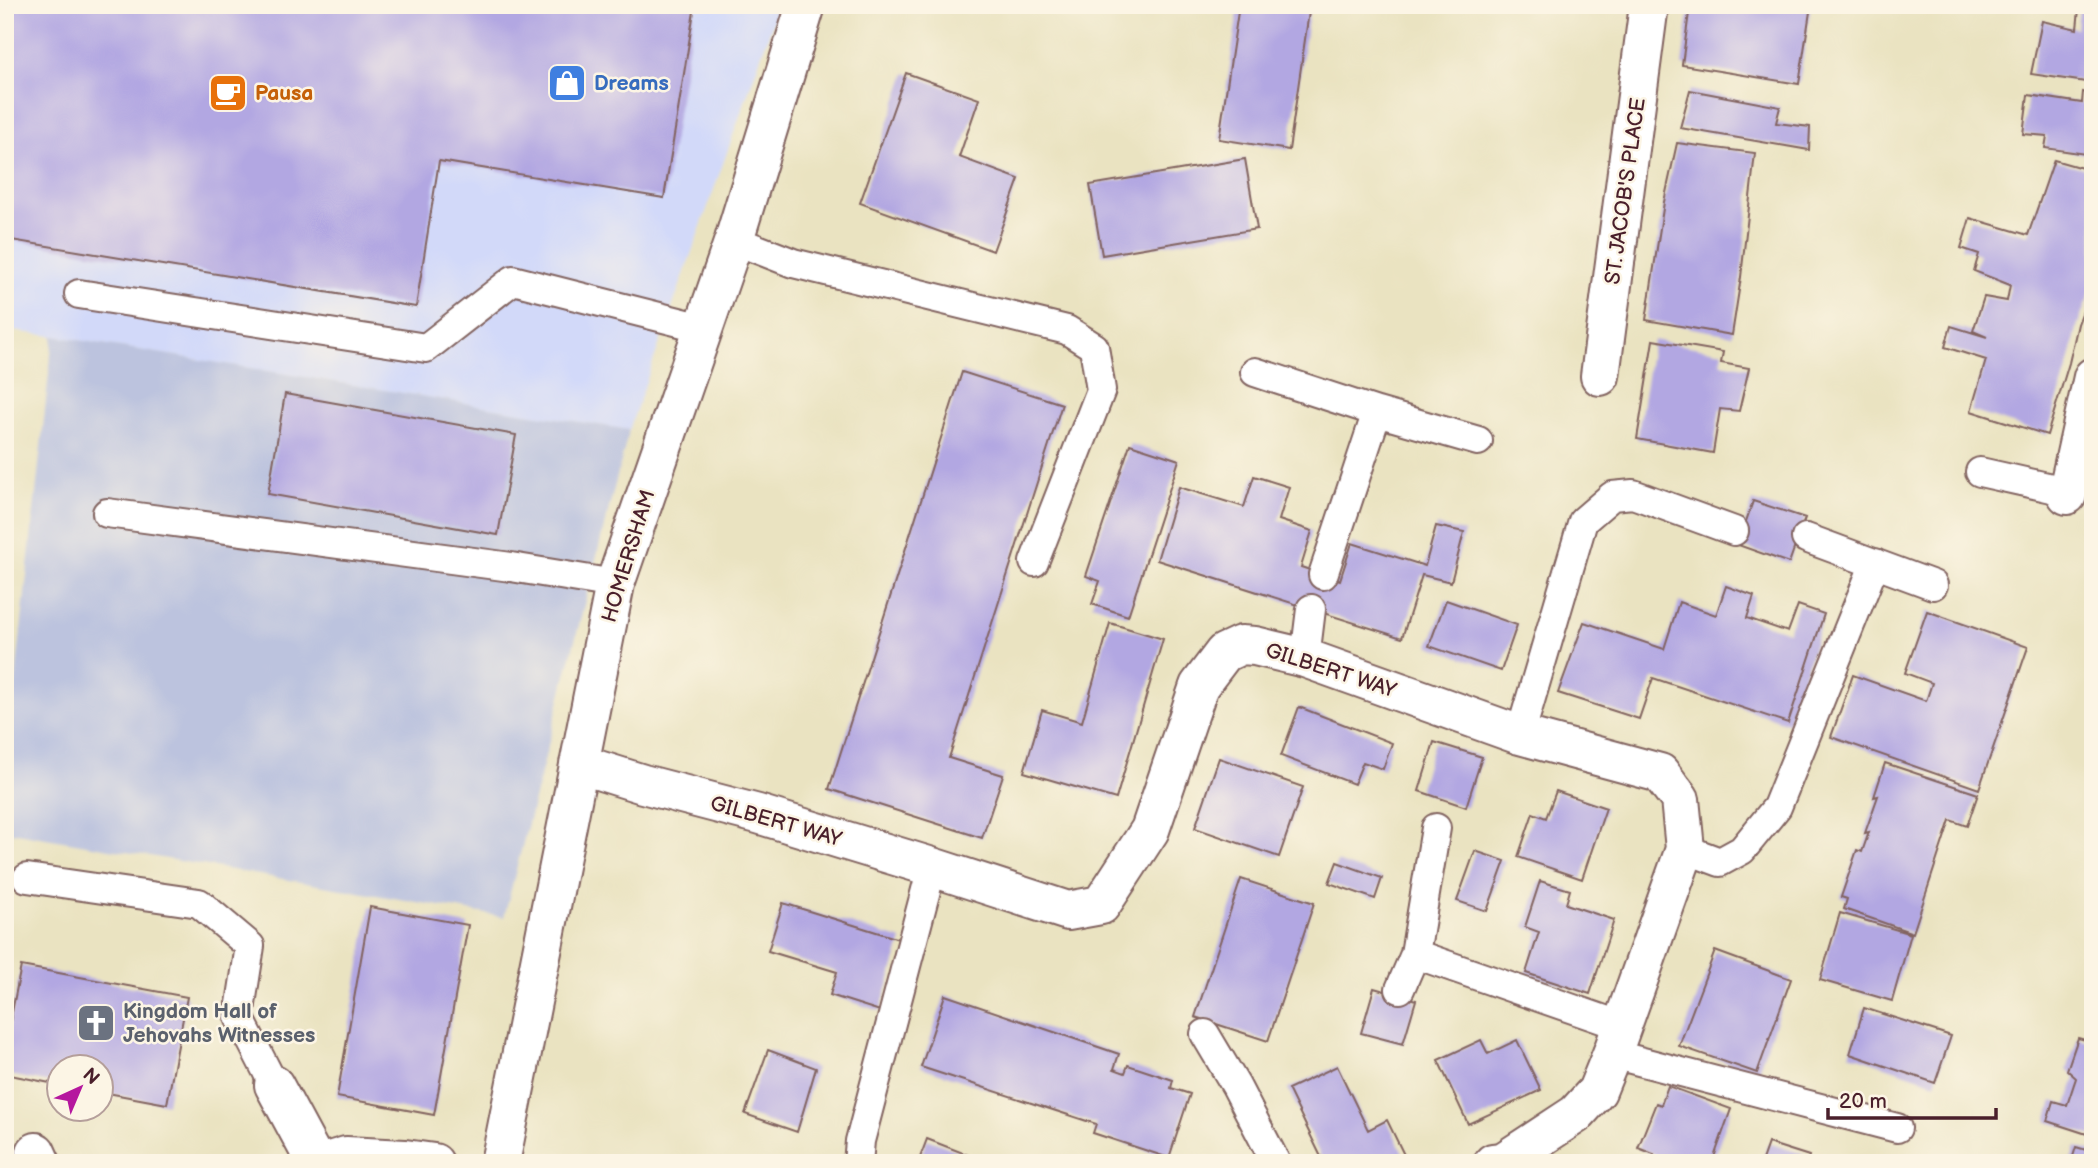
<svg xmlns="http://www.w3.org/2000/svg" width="2098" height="1168" font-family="'Balsamiq Sans',sans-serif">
<rect width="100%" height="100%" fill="#fcf5e5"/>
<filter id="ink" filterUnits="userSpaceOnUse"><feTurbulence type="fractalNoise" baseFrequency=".0143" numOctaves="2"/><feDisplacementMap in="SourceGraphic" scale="14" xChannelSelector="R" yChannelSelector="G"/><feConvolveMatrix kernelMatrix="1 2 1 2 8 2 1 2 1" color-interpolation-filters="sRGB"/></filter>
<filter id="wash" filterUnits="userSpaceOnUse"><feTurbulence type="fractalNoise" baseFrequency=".00686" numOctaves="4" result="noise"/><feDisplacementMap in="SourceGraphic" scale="28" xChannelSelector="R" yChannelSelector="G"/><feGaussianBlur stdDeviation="1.57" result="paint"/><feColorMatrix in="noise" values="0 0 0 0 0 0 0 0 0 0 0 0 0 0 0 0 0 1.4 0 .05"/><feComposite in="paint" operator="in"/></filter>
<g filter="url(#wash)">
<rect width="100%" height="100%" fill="#eae3c1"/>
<!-- built -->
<path fill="#d2d9f9" d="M10,5H779L629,430L53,336L5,330V31Z"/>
<!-- industrial -->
<path fill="#bcc3de" d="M53,336L629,430L504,917L5,831V778Z"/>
<g id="blocks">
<!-- building -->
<path fill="#b2a7e2" d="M10,5H695L664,198L439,161L416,307L5,239V31Z
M1239,5H1310L1289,150L1219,139Z
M1690,5H1811L1799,84L1682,65Z
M2079,9L2093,11V83L2031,74L2042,21L2077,29Z
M906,73L979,99L959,157L1019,179L993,251L860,203Z
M1690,90L1780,107L1776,123L1810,127L1809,150L1680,128Z
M2083,92L2093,94V155L2045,148L2047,136L2023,134L2028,95L2082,103Z
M1677,143L1755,153L1741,277L1732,335L1646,320L1664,202Z
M1245,159L1257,229L1102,255L1090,185Z
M2054,160L2093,171V285L2078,324L2069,363L2047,435L1971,411L1986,360L1945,347L1951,326L1987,337L1973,331L1984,297L2007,301L2010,285L1974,271L1979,254L1961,248L1970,218L2028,235Z
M1653,340L1723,352L1721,363L1749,368L1739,411L1720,409L1713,453L1637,439Z
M962,372L1062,404L949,758L1003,775L982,838L829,789Z
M285,394L516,435L498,535L268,494Z
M1130,444L1179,460L1128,616L1092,604L1100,581L1086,576Z
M1254,476L1289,487L1279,520L1312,531L1301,567L1340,580L1352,543L1425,566L1436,526L1464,532L1451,582L1422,575L1402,638L1157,560L1179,487L1244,507Z
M1753,501L1805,518L1789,563L1738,545Z
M1726,586L1754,596L1747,618L1788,632L1798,605L1824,614L1788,723L1653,678L1639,719L1558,693L1584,622L1664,649L1679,602L1716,615Z
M1446,600L1517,625L1501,671L1429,646Z
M1927,611L2028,647L1979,789L1831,737L1853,675L1926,701L1932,683L1905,673Z
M1110,623L1163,639L1116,799L1024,772L1042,710L1082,722Z
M1299,707L1392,743L1383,769L1363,762L1354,784L1281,756Z
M1434,742L1482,757L1466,807L1419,791Z
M1219,758L1303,787L1279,857L1195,828Z
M1885,763L1978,794L1967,826L1950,820L1913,933L1844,909L1847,899L1841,897L1857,850L1862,852L1869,832L1865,833L1878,796L1874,797Z
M1556,791L1606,808L1582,879L1518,857L1533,813L1546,818Z
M1475,851L1505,861L1487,911L1457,901Z
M1337,862L1382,878L1375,899L1329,883Z
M1241,879L1314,903L1268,1041L1195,1017Z
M1540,881L1570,890L1566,904L1614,920L1590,994L1526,973L1539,932L1525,927Z
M783,903L902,940L880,1011L830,995L837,972L768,951Z
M370,907L468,925L434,1115L337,1097Z
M1840,913L1911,934L1892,1001L1820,980Z
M1715,951L1791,979L1757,1073L1679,1046Z
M21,966L187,997L167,1104L102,1092V1066H60V1085L5,1074V1048Z
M1374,988L1416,1000L1403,1044L1361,1033Z
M945,995L1119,1054L1114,1069L1125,1073L1128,1065L1173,1080L1171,1088L1190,1094L1169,1158L1093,1133L1096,1124L921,1067Z
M1864,1008L1951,1036L1935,1083L1850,1054Z
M2078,1038L2093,1042V1136L2047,1121L2053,1101L2067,1105L2076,1078L2067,1070Z
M1481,1040L1488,1054L1517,1040L1541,1090L1468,1124L1438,1060Z
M768,1050L816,1068L797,1132L745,1114Z
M1337,1066L1368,1130L1387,1120L1408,1163H1324L1288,1089Z
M1668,1086L1731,1109L1712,1163H1651L1654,1154L1638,1148L1656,1103L1661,1105Z
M927,1139L976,1158L974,1163H918Z
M1768,1143L1809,1156L1807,1163H1770L1762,1160Z
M2076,1147L2093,1152V1163H2071Z"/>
</g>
</g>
<g filter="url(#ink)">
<use href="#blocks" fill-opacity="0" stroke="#826460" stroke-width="2"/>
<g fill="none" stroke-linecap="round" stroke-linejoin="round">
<defs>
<path id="service" d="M734,240L793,263L1067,330L1094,347L1101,390L1034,562
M79,294L426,348L513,280L703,328
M1255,372L1377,412L1478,441
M1980,472L2052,488L2067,495
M107,513L511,567L615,584
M1806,538L1933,585
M1323,575L1377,412
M1305,658L1311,609
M1520,735L1583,521L1612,496L1633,494L1734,531
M1436,828L1415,954L1622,1026
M1685,849L1720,862L1742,850L1777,807L1875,563
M27,878L199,903L250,946L239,1017L274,1085
M1400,989L1415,954
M1205,1034L1236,1086L1276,1163
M1612,1054L1897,1128
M858,1163L860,1141L932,867"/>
<path id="minor" d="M1600,376L1649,5
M2067,495L2093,377
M579,764L643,784L758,814L932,867L1068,911L1101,905L1150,830L1199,686L1224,653L1241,645L1255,646L1305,658L1520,735L1660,773L1680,799L1685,849L1612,1054L1597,1091L1576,1114L1503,1162L1493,1163
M274,1085L316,1163
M36,1152L41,1163
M323,1163L346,1156L405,1159L434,1163
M500,1163L615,584L734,240L806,5"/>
</defs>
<!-- service casing -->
<use href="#service" stroke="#826460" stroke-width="32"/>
<!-- minor casing -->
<use href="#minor" stroke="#826460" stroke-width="42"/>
<!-- service -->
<use href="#service" stroke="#fff" stroke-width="28"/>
<!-- minor -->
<use href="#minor" stroke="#fff" stroke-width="38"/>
</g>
</g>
<!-- icons -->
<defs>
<symbol id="shop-square" viewBox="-11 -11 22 22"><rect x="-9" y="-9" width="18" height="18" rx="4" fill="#3f7fe0" stroke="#fcf5e5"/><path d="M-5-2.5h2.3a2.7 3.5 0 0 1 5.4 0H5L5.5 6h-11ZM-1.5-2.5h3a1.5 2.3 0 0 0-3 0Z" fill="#fff"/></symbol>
<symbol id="cafe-square" viewBox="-11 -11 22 22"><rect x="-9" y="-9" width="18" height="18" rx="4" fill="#e8710a" stroke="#fcf5e5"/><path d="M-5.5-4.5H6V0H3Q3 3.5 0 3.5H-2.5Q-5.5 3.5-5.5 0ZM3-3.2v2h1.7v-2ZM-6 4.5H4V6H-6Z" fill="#fff"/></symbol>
<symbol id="church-square" viewBox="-11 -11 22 22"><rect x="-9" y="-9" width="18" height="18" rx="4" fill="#6b7280" stroke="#fcf5e5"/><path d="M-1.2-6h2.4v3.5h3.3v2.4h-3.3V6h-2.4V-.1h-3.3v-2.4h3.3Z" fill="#fff"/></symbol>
</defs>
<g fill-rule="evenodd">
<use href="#shop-square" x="545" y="61" width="44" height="44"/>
<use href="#cafe-square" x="206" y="71" width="44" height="44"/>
<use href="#church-square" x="74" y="1001" width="44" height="44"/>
</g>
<g text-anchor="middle" stroke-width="5" stroke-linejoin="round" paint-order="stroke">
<!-- shop labels -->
<g font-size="21" font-weight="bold" fill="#366cbe" stroke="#fcf5e5" text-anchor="start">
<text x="594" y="90">Dreams</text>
</g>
<!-- food labels -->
<g font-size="21" font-weight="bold" fill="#c56008" stroke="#fcf5e5" text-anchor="start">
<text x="255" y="100">Pausa</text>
</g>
<!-- street labels -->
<g font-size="21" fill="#4a1f2b" stroke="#fcf5e5">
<text transform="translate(1625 191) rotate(-82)" y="7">ST. JACOB'S PLACE</text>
<text transform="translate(628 556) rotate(-73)" y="7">HOMERSHAM</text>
<text transform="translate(1331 670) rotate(18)" y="7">GILBERT WAY</text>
<text transform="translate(776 821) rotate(16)" y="7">GILBERT WAY</text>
</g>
<!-- worship labels -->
<g font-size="21" font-weight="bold" fill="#5b616d" stroke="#fcf5e5" text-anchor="start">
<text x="123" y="1018">Kingdom Hall of<tspan x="123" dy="24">Jehovahs Witnesses</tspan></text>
</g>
</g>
<!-- margin -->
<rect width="2098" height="1168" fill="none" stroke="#fcf5e5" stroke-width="28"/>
<!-- north arrow -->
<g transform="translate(80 1088) rotate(44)"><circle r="33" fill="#fcf5e5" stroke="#b59f9b" stroke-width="2"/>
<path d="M0-5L12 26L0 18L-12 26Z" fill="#b5179e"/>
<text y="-10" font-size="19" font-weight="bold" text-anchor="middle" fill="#4a1f2b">N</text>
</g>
<!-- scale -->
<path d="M1828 1108v10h168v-10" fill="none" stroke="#4a1f2b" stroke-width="3.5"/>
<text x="1839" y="1108" font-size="21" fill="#4a1f2b" stroke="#fcf5e5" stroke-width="5" paint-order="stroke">20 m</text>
</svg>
